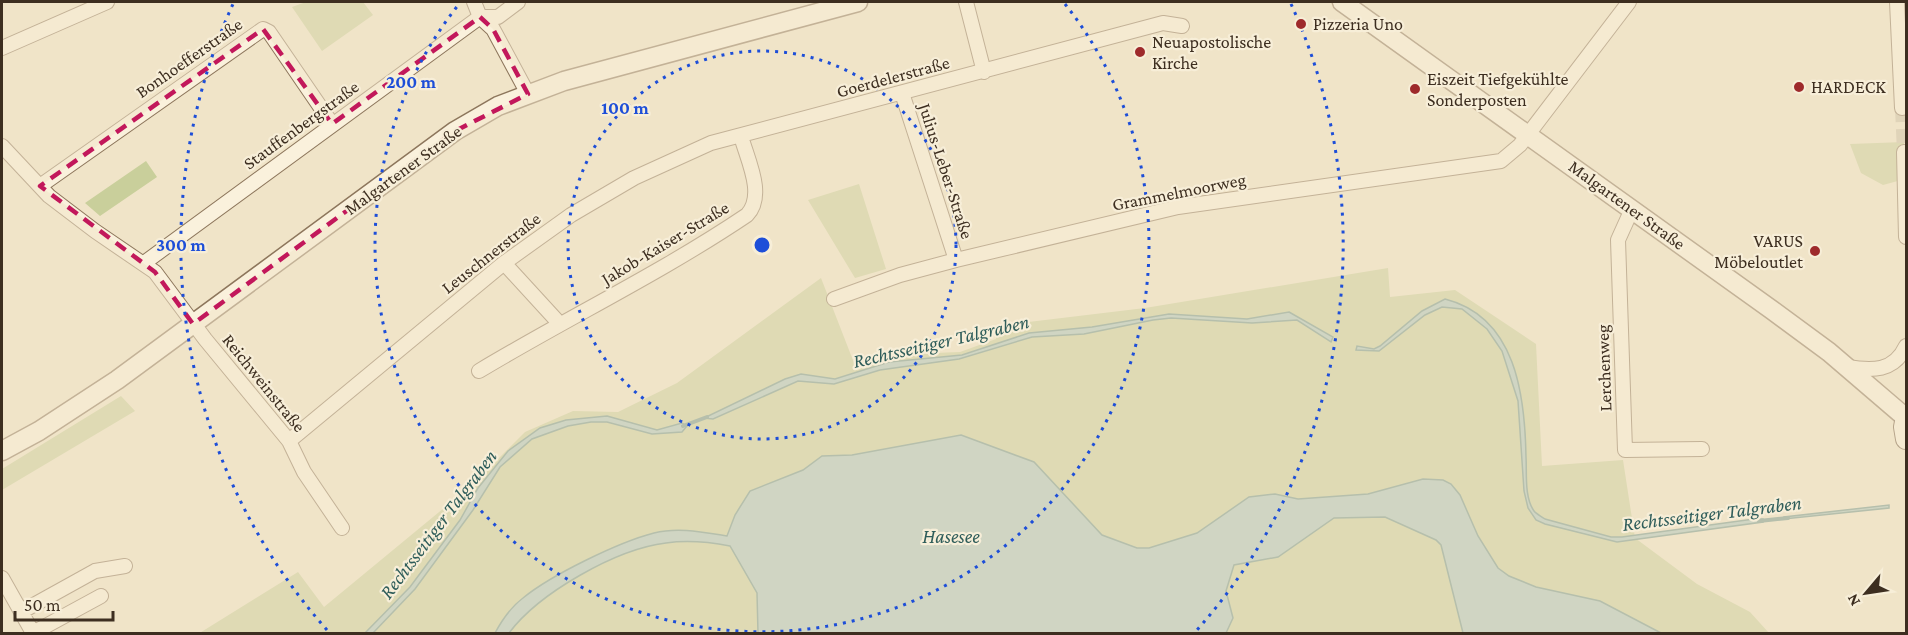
<svg xmlns="http://www.w3.org/2000/svg" width="1908" height="635" font-family="'Crimson Pro',serif">
<rect width="100%" height="100%" fill="#f0e4c8"/>
<!-- green -->
<path fill="#c9cf9b" d="M306,2H363L373,15L322,51L292,7Z
M1904,142L1905,179L1883,185L1861,173L1850,144Z
M146,161L157,177L100,216L85,203Z
M859,184L886,269L855,278L808,200Z
M1388,268L1390,297L1455,290L1536,344L1542,466L1623,460L1635,538L1697,584L1750,612L1769,633L198,634L298,572L324,607L473,484L525,432L573,411L618,412L677,383L821,278L856,368L907,354L960,352L996,339V326L1145,308Z
M121,396L135,411L2,490V469Z"/>
<!-- water -->
<path fill="#a9c4bc" stroke="#6f938a" stroke-width="1.5" d="M1445,299C1516,317 1525,395 1526,457C1527,472 1524,497 1534,511C1536,514 1541,516 1545,519L1611,537H1622L1754,519H1763V522L1617,542L1545,524L1536,520L1528,508L1524,491L1518,401L1502,351L1487,329L1462,309L1442,307L1425,315L1379,351L1356,350L1357,346L1374,349L1380,346L1422,311Z
M1289,312L1333,337L1331,342L1297,320L1252,323L1171,318L1153,320L1084,334L1032,337L959,359L880,370L834,384L798,381L713,419L704,418L785,379L801,374L835,379L889,362L962,355L1029,333L1092,327L1169,314L1247,319Z
M607,416L657,430L682,423L687,426L682,432L652,434L607,422H591L568,426L532,439L500,467L473,510L415,589L373,633H365L410,587L460,520L478,488L508,451L540,428L566,420Z
M961,435L1034,462L1102,535L1137,548H1149L1197,533L1249,497L1275,494L1298,499L1368,494L1423,479L1443,480L1451,484L1460,495L1478,536L1498,568L1509,576L1536,587L1600,601L1661,633H1463L1441,545L1436,540L1385,517L1334,518L1278,557L1234,565L1226,591L1233,618L1226,633H758L757,593L730,546C709,542 688,540 666,543C616,549 539,593 509,633H495C502,620 511,607 523,598C551,575 619,542 654,533C678,527 702,532 727,536L735,515L750,491L803,470L822,456L852,455Z
M1889,505V508L1784,519V517Z"/>
<g fill="none" stroke-linecap="round" stroke-linejoin="round">
<!-- stream -->
<path stroke="#6f938a" stroke-width="4" d="M683,426L707,417
M1759,521L1788,518"/>
<!-- minor-tunnel -->
<path stroke="#ccc0a6" stroke-width="14" stroke-dasharray="14 7" stroke-linecap="butt" d="M1902,108L1904,152"/>
<defs>
<path id="minor" d="M474,2L480,17L493,29L528,94
M966,2L984,72
M1897,2L1902,108
M2,48L107,2
M902,93L956,260
M2,146L49,196L95,231L155,272L205,339L289,441L304,472L342,528
M1904,152L1906,237
M40,186L263,29L269,32L332,124
M1632,209L1618,240L1625,450L1702,449
M144,263L480,17H498L518,2
M504,263L559,323
M834,299L900,275L956,260L1178,207L1501,161L1520,145L1629,2
M1847,367C1872,371 1894,372 1906,346
M479,371C567,318 661,273 747,215C766,195 747,159 741,136
M289,441L504,263L571,215L634,178L711,143L1163,23L1182,26
M2,578L33,633L101,596
M21,612L95,571L125,566"/>
<path id="tertiary" d="M1342,2L1772,310L1829,352L1906,418
M2,451L39,431L117,380L455,131L498,106L564,81L858,2"/>
<path id="secondary" d="M1906,417L1904,427L1906,439"/>
</defs>
<!-- minor casing -->
<use href="#minor" stroke="#8d765c" stroke-width="16"/>
<!-- tertiary casing -->
<use href="#tertiary" stroke="#8d765c" stroke-width="21"/>
<!-- secondary casing -->
<use href="#secondary" stroke="#6f573f" stroke-width="22"/>
<!-- minor -->
<use href="#minor" stroke="#faf1dc" stroke-width="14"/>
<!-- tertiary -->
<use href="#tertiary" stroke="#faf1dc" stroke-width="18"/>
<!-- secondary -->
<use href="#secondary" stroke="#faf1dc" stroke-width="20"/>
</g>
<!-- marked area -->
<path d="M0 0H1908V635H0ZM480,17L493,29L528,94L455,131L193,324L155,272L40,186L263,29L332,124Z" fill="#f0e4c8" fill-opacity=".55" fill-rule="evenodd"/>
<path fill="none" stroke="#c2185b" stroke-width="4.5" stroke-dasharray="12 8" stroke-linejoin="round" d="M480,17L493,29L528,94L455,131L193,324L155,272L40,186L263,29L332,124Z"/>
<!-- distance rings -->
<g fill="none" stroke="#1d4ed8" stroke-width="3" stroke-dasharray="3 6">
<circle cx="762" cy="245" r="194"/>
<path d="M1065 4A387 387 0 1 1 459 4"/>
<path d="M327 630A581 581 0 0 1 233 4M1291 4A581 581 0 0 1 1197 630"/>
</g>
<!-- markers -->
<g fill="#9e2a2b" stroke="#f7eed8" stroke-width="2">
<circle cx="1301" cy="24" r="6"/>
<circle cx="1140" cy="52" r="6"/>
<circle cx="1799" cy="87" r="6"/>
<circle cx="1415" cy="89" r="6"/>
<circle cx="1815" cy="251" r="6"/>
</g>
<g text-anchor="middle" stroke-width="4.5" stroke-linejoin="round" paint-order="stroke">
<!-- poi labels -->
<g font-size="18" fill="#3d2e20" stroke="#f7eed8" text-anchor="start">
<text x="1313" y="30">Pizzeria Uno</text>
<text x="1152" y="48">Neuapostolische<tspan x="1152" dy="21">Kirche</tspan></text>
<text x="1427" y="85">Eiszeit Tiefgekühlte<tspan x="1427" dy="21">Sonderposten</tspan></text>
<text x="1811" y="93">HARDECK</text>
<text x="1803" y="247" text-anchor="end">VARUS<tspan x="1803" dy="21">Möbeloutlet</tspan></text>
</g>
<!-- street labels -->
<g font-size="18" fill="#3d2e20" stroke="#f7eed8">
<text transform="translate(189 58) rotate(-35)" y="6">Bonhoefferstraße</text>
<text transform="translate(893 77) rotate(-15)" y="6">Goerdelerstraße</text>
<text transform="translate(301 125) rotate(-36)" y="6">Stauffenbergstraße</text>
<text transform="translate(403 170) rotate(-36)" y="6">Malgartener Straße</text>
<text transform="translate(946 171) rotate(72)" y="6">Julius-Leber-Straße</text>
<text transform="translate(1179 192) rotate(-11)" y="6">Grammelmoorweg</text>
<text transform="translate(1627 205) rotate(36)" y="6">Malgartener Straße</text>
<text transform="translate(665 243) rotate(-31)" y="6">Jakob-Kaiser-Straße</text>
<text transform="translate(491 253) rotate(-38)" y="6">Leuschnerstraße</text>
<text transform="translate(1604 368) rotate(-92)" y="6">Lerchenweg</text>
<text transform="translate(264 383) rotate(51)" y="6">Reichweinstraße</text>
</g>
<!-- water labels -->
<g font-size="20" font-style="italic" fill="#2f5d5a" stroke="#f7eed8">
<text transform="translate(941 341) rotate(-13)" y="7">Rechtsseitiger Talgraben</text>
<text transform="translate(1712 513) rotate(-7)" y="7">Rechtsseitiger Talgraben</text>
<text transform="translate(438 524) rotate(-53)" y="7">Rechtsseitiger Talgraben</text>
<text x="951" y="543">Hasesee</text>
</g>
</g>
<circle cx="762" cy="245" r="9" fill="#1d4ed8" stroke="#f7eed8" stroke-width="3"/>
<g font-size="18" text-anchor="middle" font-weight="bold" fill="#1d4ed8" stroke="#f7eed8" stroke-width="4.5" stroke-linejoin="round" paint-order="stroke">
<text x="411" y="88">200 m</text>
<text x="625" y="114">100 m</text>
<text x="181" y="251">300 m</text>
</g>
<!-- border -->
<rect width="1908" height="635" fill="none" stroke="#3d2e20" stroke-width="6"/>
<!-- north arrow -->
<g transform="translate(1866 593) rotate(241)" stroke="#f7eed8" stroke-width="4.5" paint-order="stroke">
<path d="M0-4.5L10 22L0 15L-10 22Z" fill="#3d2e20"/>
<text y="-9" font-size="16" font-weight="bold" text-anchor="middle" fill="#3d2e20">N</text>
</g>
<!-- scale -->
<path d="M15 611v9h98v-9" fill="none" stroke="#3d2e20" stroke-width="3"/>
<text x="24" y="611" font-size="18" fill="#3d2e20" stroke="#f7eed8" stroke-width="4.5" paint-order="stroke">50 m</text>
</svg>
